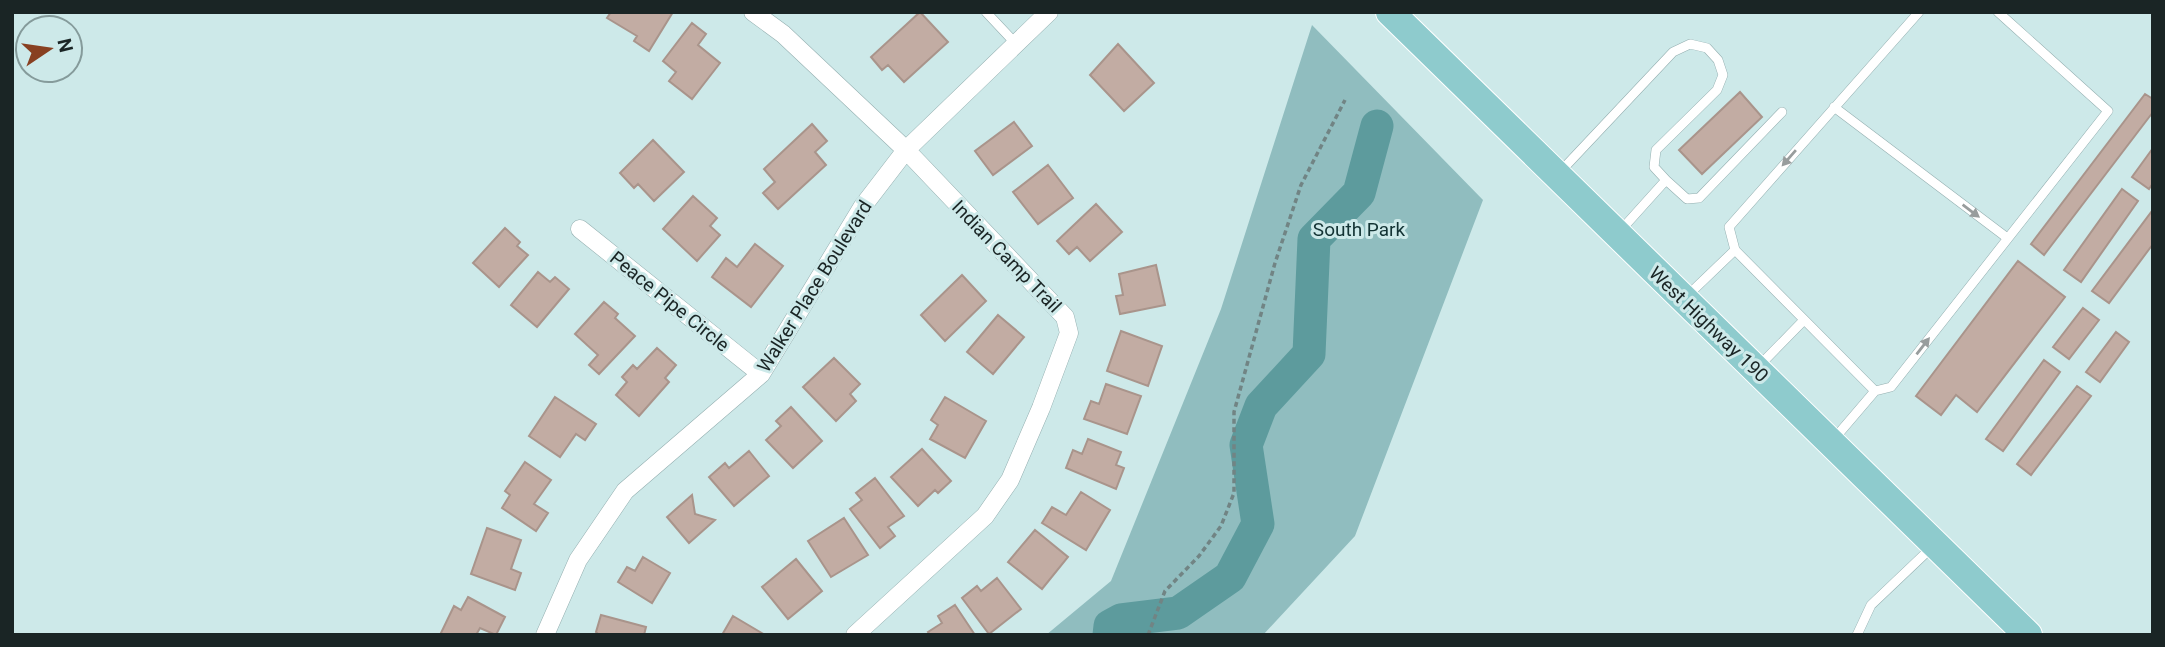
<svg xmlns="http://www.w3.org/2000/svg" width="2165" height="647" font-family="Roboto,sans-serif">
<rect width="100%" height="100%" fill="#cde9e9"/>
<!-- green -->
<path fill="#90bdbf" d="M1312,25L1483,200L1355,536L1263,635H1046L1111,581L1221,309Z"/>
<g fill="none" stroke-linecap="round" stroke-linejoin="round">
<!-- river -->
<path stroke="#5d9b9d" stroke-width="33" d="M1109,635L1110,626L1121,620L1178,613L1230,577L1258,524L1246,445L1261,406L1309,354L1314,239L1359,193L1377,126"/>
</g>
<!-- building -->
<path fill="#c2aca3" stroke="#a9948b" stroke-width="2" d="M611,12H673L649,51L634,41L637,36L607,18Z
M920,12L948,42L904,82L888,65L882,70L871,57Z
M692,23L706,34L698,45L720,63L692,99L669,81L676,72L663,61Z
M1118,44L1154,83L1124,111L1090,75Z
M1740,92L1762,117L1702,174L1679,150Z
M2145,94L2153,99V112L2044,255L2031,244Z
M1014,122L1032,146L993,175L975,151Z
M812,124L827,141L815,152L826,165L778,209L763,193L775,182L764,169Z
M653,140L684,172L654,201L638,184L634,188L620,173Z
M2153,148V183L2149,189L2132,177Z
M1048,165L1073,198L1038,224L1013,192Z
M2122,189L2138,201L2081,282L2064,270Z
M693,196L717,218L710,226L720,235L697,261L663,229Z
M1096,204L1122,232L1090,261L1077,247L1069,254L1057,241Z
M2152,211L2153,244L2109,303L2092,291Z
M505,228L520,242L517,246L528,255L499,287L473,263Z
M755,244L783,266L751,307L712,277L726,258L737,267Z
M2018,261L2065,297L1977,412L1956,395L1941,415L1916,396Z
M1156,265L1165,305L1120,314L1116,296L1123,295L1119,274Z
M538,272L550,282L555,277L569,289L537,327L511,305Z
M962,275L986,301L945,341L921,315Z
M604,302L618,314L615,318L635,336L599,374L589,365L598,355L575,334Z
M2083,308L2099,320L2069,359L2053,347Z
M998,315L1024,337L993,374L967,352Z
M1121,331L1162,346L1148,386L1107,371Z
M2116,332L2129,342L2100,382L2086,372Z
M657,348L676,365L665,378L669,382L639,416L616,395L627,382L622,377L633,365L637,369Z
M834,358L860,384L850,394L856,401L836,421L803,387Z
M2044,360L2060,372L2003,451L1986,439Z
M1106,384L1141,396L1127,434L1084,419L1091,401L1099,404Z
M2077,386L2091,396L2031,475L2017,464Z
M555,397L596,424L585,440L576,434L560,457L529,436Z
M945,397L986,421L965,458L930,439L938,425L931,420Z
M791,407L822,441L793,468L766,440L781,426L776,421Z
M1088,439L1121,452L1116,465L1124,468L1116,489L1066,468L1073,450L1082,454Z
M922,449L951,481L938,493L935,490L918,506L891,477Z
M749,451L769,476L734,506L709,477L725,463L729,468Z
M525,462L551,480L534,504L548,513L536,531L502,508L510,495L505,491Z
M875,478L904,516L888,527L895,536L880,548L850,509L862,500L856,493Z
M1081,492L1110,510L1086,550L1042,523L1052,507L1066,515Z
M692,495L695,514L715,520L689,543L667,517Z
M844,518L868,555L831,577L808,541Z
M487,528L521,540L511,569L521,573L515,590L471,574Z
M1035,530L1068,557L1042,589L1008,562Z
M643,557L670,573L652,603L618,582L627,567L635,571Z
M796,559L822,591L788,619L762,587Z
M997,578L1021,609L989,634L962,598L977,586L981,591Z
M468,597L505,617L496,635L480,628L476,635H440L454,606L461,610Z
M955,605L975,635H930L928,632L942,623L938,616Z
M601,615L646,627L644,635H599L596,632Z
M733,616L765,635H722Z"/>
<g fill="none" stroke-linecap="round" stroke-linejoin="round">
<defs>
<path id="service" d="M986,12L1016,44
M1834,107L2006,237
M1560,172L1673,52L1690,44L1707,48L1718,60L1723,75L1717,90L1656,150L1654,167L1666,180
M1621,230L1666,180L1687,199L1699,198L1782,112
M1735,250L1729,227L1919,12
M1686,297L1735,250L1875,391L1834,439
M1759,366L1804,320
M1875,391L1891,387L2108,111L1998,12
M1857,635L1871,605L1931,548"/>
<path id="minor" d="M753,12L783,34L906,150L1065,317L1069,333L1041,408L1010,480L985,516L855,635
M580,229L761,374
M545,635L578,560L625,491L761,374L863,206L906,150L1049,12"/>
<path id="primary" d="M1390,12L2028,635"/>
</defs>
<!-- service casing -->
<use href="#service" stroke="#94afb0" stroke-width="10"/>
<!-- minor casing -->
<use href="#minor" stroke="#94afb0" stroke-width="19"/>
<!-- primary casing -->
<use href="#primary" stroke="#fff" stroke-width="30"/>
<!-- path -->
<path stroke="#718484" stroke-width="3.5" stroke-dasharray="5 3.5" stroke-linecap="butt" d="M1148,635L1165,591L1199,556L1221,526L1234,493V412L1275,263L1301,185L1345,100"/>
<!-- service -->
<use href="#service" stroke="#fff" stroke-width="9"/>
<!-- minor -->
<use href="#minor" stroke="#fff" stroke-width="18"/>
<!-- primary -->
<use href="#primary" stroke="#8ecbcd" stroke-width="28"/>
</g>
<!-- one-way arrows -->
<defs><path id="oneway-solid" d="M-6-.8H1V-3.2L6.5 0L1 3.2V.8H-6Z" transform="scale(1.75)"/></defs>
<g fill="#989d9d">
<use href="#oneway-solid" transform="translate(1789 158) rotate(131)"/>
<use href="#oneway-solid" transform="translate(1971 211) rotate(37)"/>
<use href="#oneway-solid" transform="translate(1923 346) rotate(-52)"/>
</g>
<g text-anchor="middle" stroke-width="6" stroke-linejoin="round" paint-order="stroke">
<!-- park labels -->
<g font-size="19" fill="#133334" stroke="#cde9e9">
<text x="1359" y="236">South Park</text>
</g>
<!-- street labels -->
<g font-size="19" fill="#1a2525" stroke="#cde9e9">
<text transform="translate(1007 256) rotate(46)" y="7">Indian Camp Trail</text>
<text transform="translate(814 286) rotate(-58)" y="7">Walker Place Boulevard</text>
<text transform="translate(670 301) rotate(39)" y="7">Peace Pipe Circle</text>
<text transform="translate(1709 324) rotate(44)" y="7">West Highway 190</text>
</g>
</g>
<!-- border -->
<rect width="2165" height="647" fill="none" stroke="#1a2525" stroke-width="28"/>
<!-- north arrow -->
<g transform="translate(49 49) rotate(77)"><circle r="33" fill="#cde9e9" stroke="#859b9b" stroke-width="2"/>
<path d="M0-5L12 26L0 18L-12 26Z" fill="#884021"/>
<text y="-10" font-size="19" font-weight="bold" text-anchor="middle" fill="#1a2525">N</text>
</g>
</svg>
